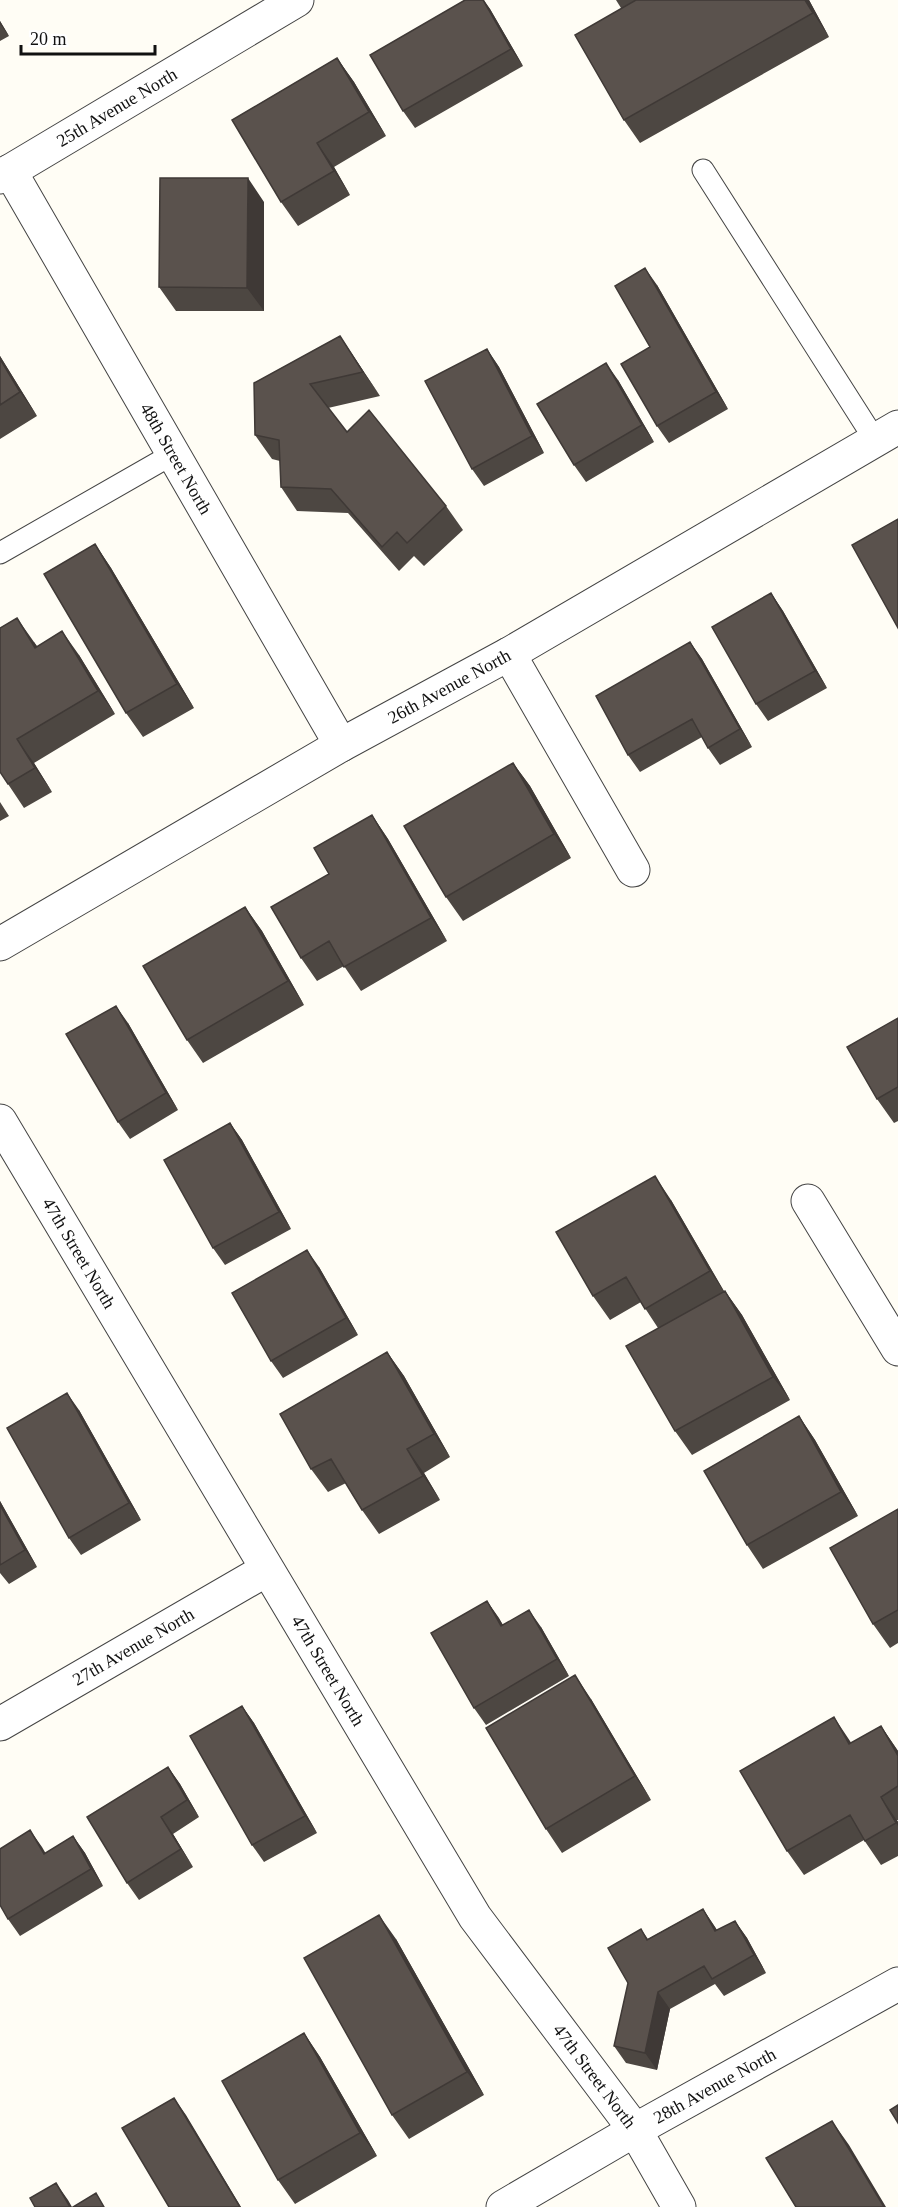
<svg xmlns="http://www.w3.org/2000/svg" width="898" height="2207" font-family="'Times New Roman',serif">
<rect width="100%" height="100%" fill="#fffdf5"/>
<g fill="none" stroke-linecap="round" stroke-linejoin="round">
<defs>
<path id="lane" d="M703,170L875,440
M0,553L173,454"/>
<g id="street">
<path id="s1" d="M10,171L341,745"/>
<path id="s2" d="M0,177L297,0"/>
<path d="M509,654L633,870"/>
<path id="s3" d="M0,944L341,745L509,654L898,427"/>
<path id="s4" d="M0,1121L475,1917L635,2130L679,2207"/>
<path d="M808,1201L898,1349"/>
<path id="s5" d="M0,1724L266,1570"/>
<path id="s6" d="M503,2207L635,2130L898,1984"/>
</g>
</defs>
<!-- lane casing -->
<use href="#lane" stroke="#444" stroke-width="23"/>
<!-- street casing -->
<use href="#street" stroke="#444" stroke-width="35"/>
<!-- lane -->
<use href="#lane" stroke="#fff" stroke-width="21"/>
<!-- street -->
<use href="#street" stroke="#fff" stroke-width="33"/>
</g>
<!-- wall -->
<path fill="#4d4742" d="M465,0H484L490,9L523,66L415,128L403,111Z
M616,0H809L829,37L640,143L624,120L621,8Z
M0,21L9,36L0,41Z
M337,58L354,82L386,136L334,167L350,195L298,226L281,202Z
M264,202V311H176L159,287Z
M657,285L728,409L669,443L657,426L650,347Z
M340,336L380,396L328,408L347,432L446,506L463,530L424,566L414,556L399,571L348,513L297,511L281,487L280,461L272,459L255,435Z
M487,349L499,367L544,453L484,486L472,469Z
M0,356L37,416L0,439Z
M618,380L654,442L586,482L574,465Z
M95,544L111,568L194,708L143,737L126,713Z
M771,593L783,611L827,688L768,721L756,704Z
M34,642L37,646L79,655L115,714L34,763L52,792L24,808L8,784Z
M690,642L702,659L752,747L720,765L708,748L702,737L640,772L628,755Z
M513,763L530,786L571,858L463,921L446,897Z
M0,802L9,816L0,821Z
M372,815L388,839L447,941L361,991L344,966L317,981L301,958L329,874Z
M245,907L262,931L304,1005L203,1063L187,1040Z
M898,1018V1121L894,1123L877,1099Z
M128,1023L178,1110L130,1139L118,1122Z
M230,1123L242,1140L291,1229L225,1265L213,1248Z
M671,1200L724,1291H725L742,1315L790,1400L692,1455L675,1431L658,1328L641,1302L610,1320L593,1296Z
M319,1267L358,1335L283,1378L271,1361Z
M387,1352L404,1376L450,1457L424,1473L440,1500L379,1534L362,1510L346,1483L328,1492L311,1469Z
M79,1410L141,1520L81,1555L69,1538Z
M799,1416L815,1440L858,1516L763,1569L747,1545Z
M0,1501L37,1567L9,1584L0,1573Z
M898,1509V1643L890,1648L873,1624Z
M487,1601L503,1625L541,1627L569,1676L486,1725L474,1708Z
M591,1699L651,1800L562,1853L546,1829Z
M242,1706L254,1723L317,1833L264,1862L252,1845Z
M881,1726L898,1751V1820H897L898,1822V1856L881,1865L864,1840L804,1875L787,1851L852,1743Z
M168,1767L180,1784L199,1817L173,1834L193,1867L139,1900L127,1883Z
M30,1830L45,1854L73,1836L85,1853L103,1886L20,1936L8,1919Z
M703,1909L717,1930L735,1921L747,1938L766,1973L724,1996L715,1984L670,2009L657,2070L626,2063L614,2046L641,1929L648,1939Z
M396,1939L484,2095L409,2139L392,2115Z
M304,2033L320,2057L377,2156L295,2204L278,2180Z"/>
<!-- shaded-wall -->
<path fill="#3f3936" d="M483,0L490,9L523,66L511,49Z
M805,0H809L829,37L813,13Z
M0,21L9,36L0,24Z
M337,58L354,82L386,136L369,112Z
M317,143L334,167L350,195L334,171Z
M248,178L264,202V311L247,288Z
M645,268L657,285L728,409L716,392Z
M340,336L380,396L363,372Z
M487,349L499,367L544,453L532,436Z
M0,356L37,416L20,392L0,359Z
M606,363L618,380L654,442L642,425Z
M95,544L111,568L194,708L177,684Z
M771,593L783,611L827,688L815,671Z
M17,618L34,642L52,671L35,648Z
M62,631L79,655L115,714L98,691Z
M690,642L702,659L752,747L740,729Z
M17,739L34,763L52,792L35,768Z
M513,763L530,786L571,858L554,834Z
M372,815L388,839L447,941L431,918Z
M245,907L262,931L304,1005L288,981Z
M116,1006L128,1023L178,1110L166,1093Z
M230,1123L242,1140L291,1229L279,1212Z
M655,1176L671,1200L726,1295L710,1271Z
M307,1250L319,1267L358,1335L346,1318Z
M725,1291L742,1315L790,1400L773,1377Z
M387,1352L404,1376L450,1457L434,1434Z
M67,1393L79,1410L141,1520L129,1503Z
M799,1416L815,1440L858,1516L841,1492Z
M407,1449L424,1473L440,1500L423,1476Z
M0,1501L37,1567L25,1550L0,1505Z
M487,1601L499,1618L513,1643L501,1626Z
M529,1610L541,1627L569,1676L557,1659Z
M575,1675L591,1699L651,1800L635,1776Z
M242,1706L254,1723L317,1833L305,1816Z
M834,1717L850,1741L866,1768L849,1744Z
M881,1726L898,1751V1756Z
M168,1767L180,1784L199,1817L187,1800Z
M881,1797L898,1822V1826Z
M161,1817L173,1834L193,1867L181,1849Z
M30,1830L42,1847L56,1871L44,1854Z
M73,1836L85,1853L103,1886L91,1869Z
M703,1909L715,1927L727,1948L715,1931Z
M379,1915L396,1939L484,2095L467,2072Z
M735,1921L747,1938L766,1973L754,1955Z
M658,1992L670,2009L657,2070L645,2053Z
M304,2033L320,2057L377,2156L360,2133Z
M174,2098L186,2115L241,2207H240Z
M832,2121L849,2145L886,2207H884Z
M56,2183L68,2200L72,2207H70Z"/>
<!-- building -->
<path fill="#5a524d" stroke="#3f3936" stroke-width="1.5" d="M465,0H483L511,49L403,111L370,55Z
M636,0H805L813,13L624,120L575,35Z
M337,58L369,112L317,143L334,171L281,202L232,120Z
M160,178H248L247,288L159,287Z
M645,268L716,392L657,426L621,364L650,347L615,286Z
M340,336L363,372L310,384L347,432L369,410L446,506L407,543L397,532L382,547L331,489L281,487L279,440L255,435L254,383Z
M487,349L532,436L472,469L425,381Z
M0,359L20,392L0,405Z
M606,363L642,425L574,465L537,404Z
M898,519V628L852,545Z
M95,544L177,684L126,713L44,574Z
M771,593L815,671L756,704L712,627Z
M17,618L35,648L62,631L98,691L17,739L35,768L8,784L0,772V628Z
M690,642L740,729L708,748L692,719L628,755L596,696Z
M513,763L554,834L446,897L404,826Z
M372,815L431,918L344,967L329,941L301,958L271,907L329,874L314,848Z
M245,907L288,981L187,1040L143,966Z
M116,1006L166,1093L118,1122L66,1034Z
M898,1018V1087L877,1099L847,1047Z
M230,1123L279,1212L213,1248L164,1160Z
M655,1176L710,1271L645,1309L626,1277L593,1296L556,1232Z
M307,1250L346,1318L271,1361L232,1293Z
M725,1291L773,1377L675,1431L626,1346Z
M387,1352L434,1434L407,1449L423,1476L362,1510L331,1459L311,1469L280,1414Z
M67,1393L129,1503L69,1538L7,1428Z
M799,1416L841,1492L747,1545L704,1471Z
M0,1505L25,1550L0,1565Z
M898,1509V1610L873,1624L830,1548Z
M487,1601L501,1626L529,1610L557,1659L474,1708L431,1633Z
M575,1675L635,1776L546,1829L486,1728Z
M242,1706L305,1816L252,1845L190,1736Z
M834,1717L849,1744L881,1726L898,1756V1786L881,1797L896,1823L865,1841L850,1815L787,1851L740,1771Z
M168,1767L187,1800L161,1817L181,1849L127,1883L87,1817Z
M30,1830L44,1854L73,1836L91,1869L8,1919L0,1905V1849Z
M703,1909L715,1931L735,1921L754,1955L712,1979L704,1966L658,1992L645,2053L614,2046L628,1983L608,1948L641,1929L647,1940Z
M379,1915L467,2072L392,2115L304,1958Z
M304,2033L360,2133L278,2180L222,2081Z
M174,2098L240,2207H169L122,2128Z
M898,2105V2123L890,2110Z
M832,2121L884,2207H796L766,2158Z
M56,2183L70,2207H35L30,2198Z
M96,2193L104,2207H73Z"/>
<g text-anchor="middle" stroke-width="6" stroke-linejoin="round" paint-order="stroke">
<!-- street labels -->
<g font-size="18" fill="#111" stroke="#fff">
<text dy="6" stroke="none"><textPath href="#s2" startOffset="136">25th Avenue North</textPath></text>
<text dy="6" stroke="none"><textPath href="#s1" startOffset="332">48th Street North</textPath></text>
<text dy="6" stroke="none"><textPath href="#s3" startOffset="518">26th Avenue North</textPath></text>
<text dy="6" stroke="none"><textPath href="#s4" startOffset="154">47th Street North</textPath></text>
<text dy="6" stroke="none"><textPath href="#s5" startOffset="154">27th Avenue North</textPath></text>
<text dy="6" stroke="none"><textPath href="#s4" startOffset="640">47th Street North</textPath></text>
<text dy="6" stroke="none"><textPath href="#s4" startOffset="1126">47th Street North</textPath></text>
<text dy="6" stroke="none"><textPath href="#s6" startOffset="244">28th Avenue North</textPath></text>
</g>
</g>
<!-- scale -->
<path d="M21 45v9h134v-9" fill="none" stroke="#111111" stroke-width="3"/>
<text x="30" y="45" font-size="18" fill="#111111" stroke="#ffffff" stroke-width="4.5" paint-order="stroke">20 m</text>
</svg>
